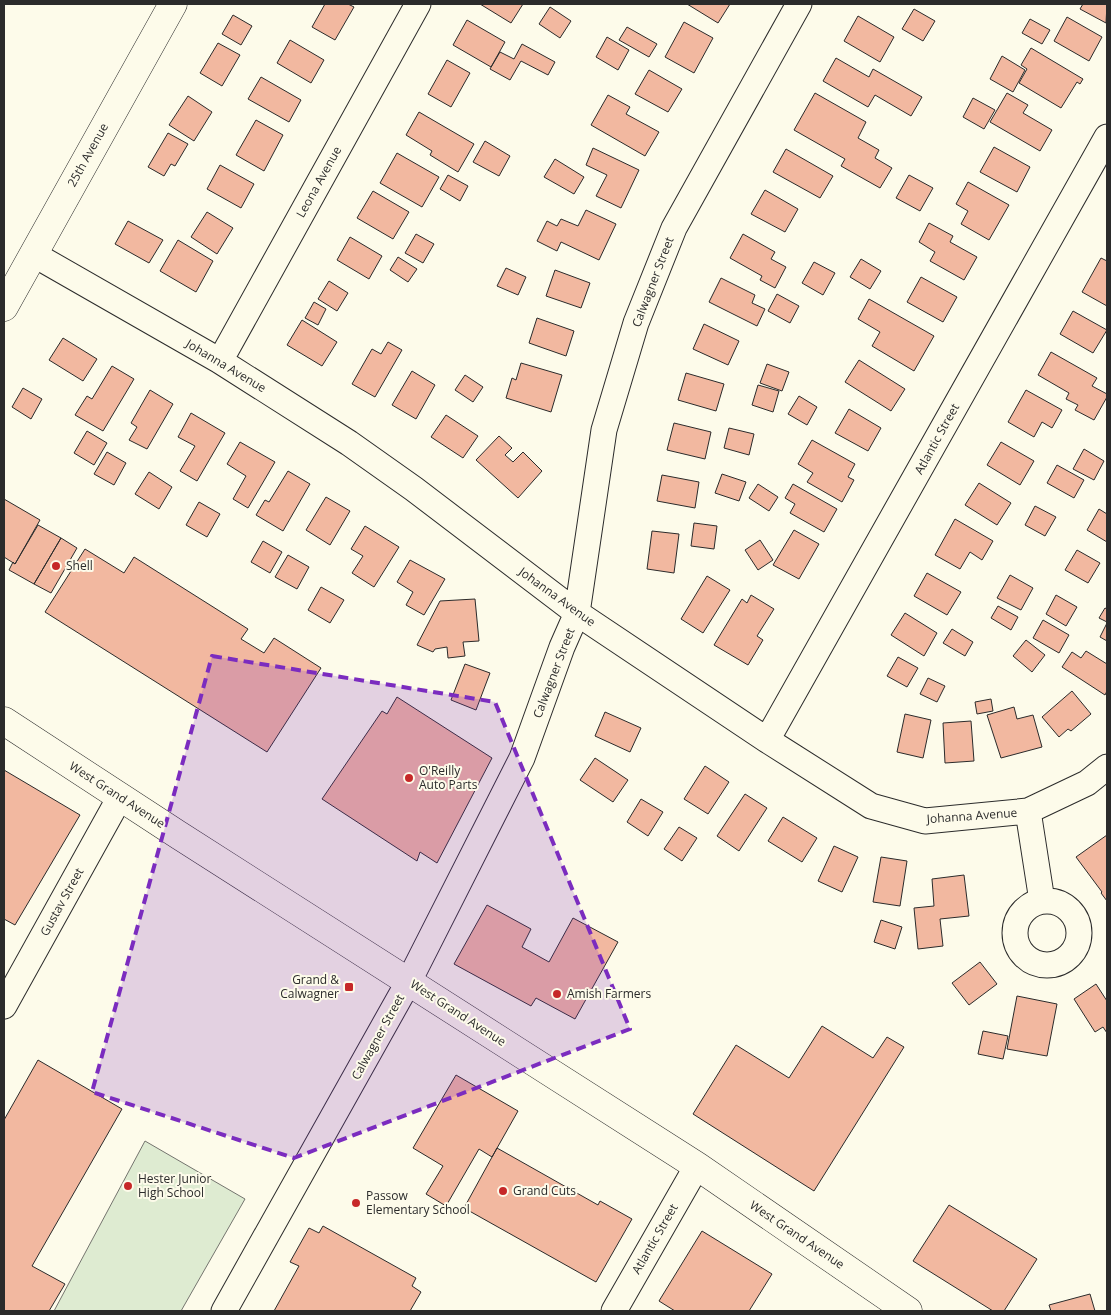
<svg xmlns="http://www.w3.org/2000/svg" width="1111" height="1315" font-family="'Open Sans',sans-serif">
<rect width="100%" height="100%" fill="#fdfbea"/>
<!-- green -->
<path fill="#deebd1" stroke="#74746e" d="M145,1141L245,1199L181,1311H54Z"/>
<!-- building -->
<path fill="#f2b8a0" stroke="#2b2b2b" d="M325,4H348L354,7L335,40L312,27Z
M480,4H523L511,23Z
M687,4H730L718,23Z
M1083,4H1107L1106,23L1080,9Z
M550,7L571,21L560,38L539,24Z
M914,9L935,21L923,41L902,29Z
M233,15L252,26L241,45L222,34Z
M858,16L894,37L880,62L844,41Z
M1067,17L1102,37L1089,61L1054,41Z
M1030,19L1050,30L1042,44L1022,33Z
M467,20L505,42L491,67L453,45Z
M684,22L713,38L694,73L665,57Z
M627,27L657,44L649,57L619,40Z
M607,37L629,50L618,70L596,57Z
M290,40L324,60L311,83L277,63Z
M218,43L240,55L222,86L200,73Z
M522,44L555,62L548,75L521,61L510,80L490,69L500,52L514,59Z
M1031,48L1083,79L1080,84L1077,82L1061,108L1019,83L1027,69L1021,65Z
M1002,56L1025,70L1013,92L990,79Z
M836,58L869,77L873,69L922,97L911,116L875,95L868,107L823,81Z
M447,60L470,73L451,107L428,94Z
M649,70L682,89L668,112L635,94Z
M261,77L301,100L289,122L248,99Z
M815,93L866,122L858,138L879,150L875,158L892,168L880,188L841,166L845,159L794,130Z
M1007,93L1028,105L1023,113L1052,130L1040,151L990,122Z
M608,95L630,107L626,114L659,132L645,156L591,125Z
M188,96L212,112L194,141L169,125Z
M973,98L995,110L984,129L963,117Z
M419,112L474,144L458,172L430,155L432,151L406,135Z
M256,120L283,135L264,171L236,155Z
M168,133L188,144L175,166L171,164L164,176L148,167Z
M485,141L510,156L499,176L473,162Z
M994,147L1030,167L1017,192L980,172Z
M593,148L639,170L621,208L596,196L607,175L586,165Z
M786,149L833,176L820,198L773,172Z
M397,153L439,177L422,207L380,183Z
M555,159L584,177L574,194L544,177Z
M220,165L254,184L241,208L207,189Z
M448,175L468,186L460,201L440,189Z
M909,175L933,188L920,211L896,198Z
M968,182L1009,205L989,240L961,224L968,211L956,204Z
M765,190L798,209L785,232L751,214Z
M373,191L409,212L393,239L357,218Z
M586,210L616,224L599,260L561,242L557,251L537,241L547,221L557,226L561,219L578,226Z
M207,212L233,228L217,254L191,237Z
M128,221L163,240L149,263L115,244Z
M929,223L953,236L950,242L977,257L964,280L930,261L935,252L919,242Z
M416,234L434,244L423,263L405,253Z
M743,234L775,252L771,259L786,267L775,288L760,280L762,276L730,258Z
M350,237L382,256L369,279L337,260Z
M178,240L213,261L196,292L160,271Z
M398,257L417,269L408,282L390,270Z
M1101,258L1107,261V306L1082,292Z
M861,259L881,271L870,289L850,277Z
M814,262L835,273L823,295L802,283Z
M506,268L526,277L518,295L497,286Z
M555,270L590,283L581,308L546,296Z
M921,277L957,297L943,322L907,302Z
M721,278L755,295L752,303L765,309L757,326L709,302Z
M329,281L348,293L337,311L318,299Z
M777,294L799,306L790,323L768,311Z
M869,299L934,336L914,371L872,346L880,332L858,319Z
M314,302L326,309L318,325L305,318Z
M1073,311L1107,330L1093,353L1060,334Z
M537,318L574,331L566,356L529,343Z
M302,320L337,342L322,366L287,345Z
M704,324L739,341L728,365L693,349Z
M63,338L97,359L83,381L49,360Z
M388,342L402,350L375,397L352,384L372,349L381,354Z
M1051,352L1097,378L1092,386L1107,394V397L1094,420L1075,410L1078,405L1066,399L1069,393L1038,375Z
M859,360L905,389L891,411L845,382Z
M521,363L562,375L551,412L506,398L512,378L516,380Z
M767,364L789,372L782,391L760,383Z
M112,366L134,379L103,431L75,415L87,396L92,399Z
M412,371L435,385L416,419L392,405Z
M686,373L724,384L716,411L678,400Z
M465,375L483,387L473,402L455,390Z
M758,385L779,391L773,412L752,405Z
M23,388L42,399L31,419L12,407Z
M150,390L173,404L147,449L129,440L137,427L131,423Z
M1026,390L1062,410L1052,428L1042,422L1034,437L1008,422Z
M799,396L817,407L807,425L788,414Z
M849,409L881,428L868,451L835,433Z
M191,413L225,433L197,481L180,471L195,446L178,437Z
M446,415L478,436L463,458L431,437Z
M674,423L711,432L705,459L667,450Z
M729,428L754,434L749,455L724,448Z
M87,431L107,443L94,465L74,453Z
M499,436L512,448L505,455L513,462L523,452L542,471L518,498L476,460Z
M812,440L855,464L848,477L854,480L842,502L807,482L813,473L798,464Z
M240,442L275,462L248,508L233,499L246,476L227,464Z
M1001,442L1034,461L1020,485L987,465Z
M1084,449L1104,461L1094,480L1073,469Z
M107,452L126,463L114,485L94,474Z
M1057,465L1084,480L1074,498L1047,483Z
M288,471L310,484L283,531L256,515L265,500L269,502Z
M149,472L172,487L159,509L135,494Z
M722,474L746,482L739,501L715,493Z
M662,475L699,482L695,508L657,501Z
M979,483L1011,503L997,525L965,505Z
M758,484L778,497L769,511L749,498Z
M793,484L837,509L824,532L790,513L795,504L785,498Z
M326,497L350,511L330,545L306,530Z
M4,499L40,520L15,564L4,557Z
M199,502L220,514L207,537L186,525Z
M1035,506L1056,517L1045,536L1025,525Z
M1099,509L1107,514V542L1087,530Z
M955,519L993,541L982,560L970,552L960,569L935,555Z
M694,523L717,526L714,549L691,546Z
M38,525L61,538L34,584L9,570L13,562L15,564Z
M365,526L399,547L374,587L352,573L363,556L351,549Z
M794,530L819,544L799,579L773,565Z
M652,531L679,534L674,573L647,569Z
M61,538L77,548L51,593L34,584Z
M760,540L773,560L758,570L745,550Z
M263,541L282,552L270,573L251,562Z
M85,549L124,573L134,557L248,629L241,639L264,653L274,638L321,668L267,752L45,612Z
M1077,550L1100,563L1088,583L1065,570Z
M288,555L309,567L297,589L275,577Z
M410,560L445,579L424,615L406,605L413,592L397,582Z
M927,573L961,592L947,615L914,596Z
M1010,575L1033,588L1021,610L997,598Z
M707,576L730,590L703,633L681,619Z
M321,587L344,600L330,623L308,610Z
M751,595L774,609L757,636L763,640L748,665L714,645L742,599L747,603Z
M1056,595L1077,607L1066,626L1046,614Z
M475,599L479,641L463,642L465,656L448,658L447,647L435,649L433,652L417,645L440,601Z
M998,606L1018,617L1011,630L991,618Z
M1105,608L1107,609V622L1099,618Z
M905,613L937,633L924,656L891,635Z
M1043,620L1069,635L1059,653L1033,638Z
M1107,623V641L1100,637Z
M952,629L973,642L965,656L943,643Z
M1026,640L1045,655L1032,672L1013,656Z
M1086,651L1107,664V691L1105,695L1062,667L1072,652L1081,658Z
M898,657L918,668L907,687L887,676Z
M465,664L490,673L476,710L451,700Z
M928,678L945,686L937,702L920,694Z
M1072,691L1091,714L1071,731L1068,729L1059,737L1042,717Z
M397,697L492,758L437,863L420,852L417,861L322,799L382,711L387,714Z
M991,699L993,711L977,714L975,702Z
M1014,707L1017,719L1033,715L1042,747L1001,758L987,715Z
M605,712L641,728L630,752L595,736Z
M905,714L931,720L923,758L897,752Z
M971,721L974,761L945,763L943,723Z
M595,758L628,780L613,802L580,780Z
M705,766L729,782L708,814L684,799Z
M4,770L80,815L15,925L4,919Z
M745,794L767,808L739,851L717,836Z
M641,799L663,812L648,836L627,822Z
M783,817L817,838L802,862L768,841Z
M679,827L697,838L682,861L664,849Z
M1107,835V901L1101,893L1102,892L1076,857Z
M834,846L858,857L842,892L818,881Z
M881,857L907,861L900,906L873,902Z
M964,875L969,916L940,919L943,946L918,949L914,908L934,906L932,879Z
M487,905L531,929L522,947L549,962L573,918L618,942L575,1019L536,998L531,1006L454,964Z
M881,920L902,927L895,949L874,942Z
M980,962L997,984L969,1005L952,983Z
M1096,984L1107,1001V1033L1103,1027L1095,1032L1074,999Z
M1017,996L1057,1004L1047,1056L1007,1049Z
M822,1026L873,1058L887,1037L904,1047L814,1191L693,1114L736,1045L789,1078Z
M983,1031L1008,1036L1003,1059L978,1054Z
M38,1060L122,1109L32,1266L65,1284L49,1311H4V1120Z
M456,1075L518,1111L492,1157L479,1149L446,1206L426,1194L443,1166L413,1148Z
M497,1148L598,1205L600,1201L632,1219L596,1282L464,1208Z
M949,1205L1037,1259L1004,1311H993L913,1261Z
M323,1226L416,1278L412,1286L421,1292L410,1311H274L299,1266L290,1262L309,1228L319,1233Z
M702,1231L772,1274L749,1311H675L659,1301Z
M1090,1294L1095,1311H1051L1049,1305Z"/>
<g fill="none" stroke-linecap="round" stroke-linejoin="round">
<defs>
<path id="minor" d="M33,254L220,361L349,443L414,489L577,613L767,740L871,806L925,821L1028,811L1087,783L1107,767
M220,361L418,4
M767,740L1107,137
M1028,811L1042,901
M1015 933a32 32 0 1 1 64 0a32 32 0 1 1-64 0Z
M4,1006L120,797
M224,1311L409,981L522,758L562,647L577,613L604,430L636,323L674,228L799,4
M614,1311L697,1166"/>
<path id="major" d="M4,307L173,4
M4,721L177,834L697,1166L908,1311"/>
</defs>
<!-- minor casing -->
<use href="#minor" stroke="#2b2b2b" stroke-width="27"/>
<!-- major casing -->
<use href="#major" stroke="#2b2b2b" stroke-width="29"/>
<!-- minor -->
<use href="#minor" stroke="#fdfbea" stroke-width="25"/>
<!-- major -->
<use href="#major" stroke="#fdfbea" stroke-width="28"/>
</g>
<!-- marked area -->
<path fill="#7b2cbf" fill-opacity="0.2" stroke="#7b2cbf" stroke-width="4" stroke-dasharray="10 6" stroke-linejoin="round" d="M212,656L495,702L630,1029L294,1158L92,1092Z"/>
<!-- markers -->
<g fill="#c62828" stroke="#fdfbea" stroke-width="2">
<circle cx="56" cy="566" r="5"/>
<circle cx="409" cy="778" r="5"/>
<rect x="344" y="982" width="10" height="10" rx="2.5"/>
<circle cx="557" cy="994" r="5"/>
<circle cx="128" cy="1186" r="5"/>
<circle cx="503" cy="1191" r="5"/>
<circle cx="356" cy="1203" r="5"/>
</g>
<g text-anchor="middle" stroke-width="4" stroke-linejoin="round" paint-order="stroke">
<!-- street labels -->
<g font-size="12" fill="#2b2b2b" stroke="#fdfbea">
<text transform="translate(88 155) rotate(-61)" y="4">25th Avenue</text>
<text transform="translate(319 182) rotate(-61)" y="4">Leona Avenue</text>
<text transform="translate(653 282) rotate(-69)" y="4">Calwagner Street</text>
<text transform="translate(226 366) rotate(31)" y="4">Johanna Avenue</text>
<text transform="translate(937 439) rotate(-61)" y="4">Atlantic Street</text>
<text transform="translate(557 597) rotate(36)" y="4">Johanna Avenue</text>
<text transform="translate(554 673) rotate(-69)" y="4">Calwagner Street</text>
<text transform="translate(117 795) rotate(33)" y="4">West Grand Avenue</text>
<text transform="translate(972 816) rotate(-4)" y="4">Johanna Avenue</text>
<text transform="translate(62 902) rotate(-61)" y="4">Gustav Street</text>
<text transform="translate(458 1013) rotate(33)" y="4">West Grand Avenue</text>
<text transform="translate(378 1037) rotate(-61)" y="4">Calwagner Street</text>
<text transform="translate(797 1235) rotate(34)" y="4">West Grand Avenue</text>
<text transform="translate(655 1239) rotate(-60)" y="4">Atlantic Street</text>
</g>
<!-- poi labels -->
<g font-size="12" fill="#2b2b2b" stroke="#fdfbea" text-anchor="start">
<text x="66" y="570">Shell</text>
<text x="419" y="775">O'Reilly<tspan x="419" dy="14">Auto Parts</tspan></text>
<text x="339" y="984" text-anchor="end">Grand &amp;<tspan x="339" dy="14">Calwagner</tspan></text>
<text x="567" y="998">Amish Farmers</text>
<text x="138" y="1183">Hester Junior<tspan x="138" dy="14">High School</tspan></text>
<text x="513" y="1195">Grand Cuts</text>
<text x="366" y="1200">Passow<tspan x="366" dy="14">Elementary School</tspan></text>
</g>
</g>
<!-- border -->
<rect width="1111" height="1315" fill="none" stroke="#2b2b2b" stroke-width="10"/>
</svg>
